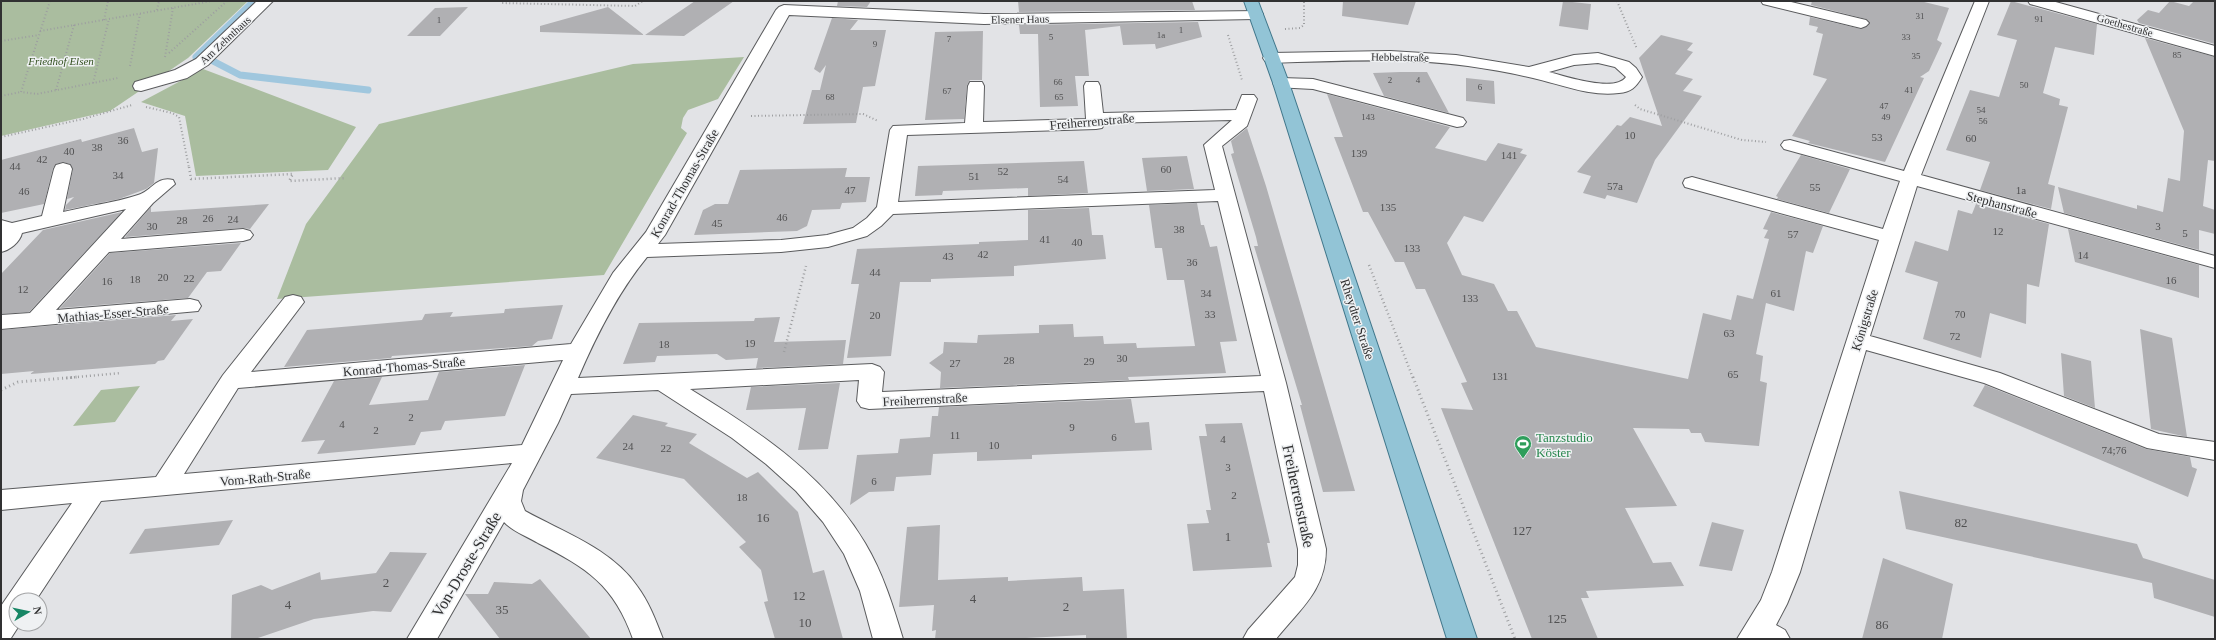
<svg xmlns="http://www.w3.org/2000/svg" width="2216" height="640" font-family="'Times New Roman',serif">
<rect width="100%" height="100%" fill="#e2e3e6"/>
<!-- green -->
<path fill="#aabd9f" d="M1,1H248L188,58L110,111L1,136Z
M744,57L718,99L688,110L683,118L681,128L687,133L604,275L277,299L306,224L379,124L633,64Z
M203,69L356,127L328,170L196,176L185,116L141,102Z
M140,386L115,422L73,426L101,390Z"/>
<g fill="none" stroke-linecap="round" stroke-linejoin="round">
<!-- stream -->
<path stroke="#a0c7de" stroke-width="7" d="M196,57L254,1
M211,60L240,75L368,90"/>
</g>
<!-- building -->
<path fill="#b0b0b3" d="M695,1H734L684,36L645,35Z
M838,1H871L867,7L837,6Z
M1018,1H1192L1195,10L1019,12Z
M1343,1H1416L1408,25L1342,16Z
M1563,1L1591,4L1588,30L1559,26Z
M1812,1H1920L1949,8L1937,40L1942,43L1929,71L1920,77L1924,78L1885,162L1808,143L1810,141L1792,136L1827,79L1813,75L1823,34L1816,32L1818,27L1809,25L1810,17L1861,29L1870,23L1866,19L1811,5Z
M2011,1L2097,24L2094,55L2055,47L2043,93L2060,99L2059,105L2068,107L2048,184L2055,186L2051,209L1980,190L1990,162L1946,150L1970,90L1999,97L2017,40L1997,35Z
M2170,1L2189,6L2194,1H2215V44L2139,23L2137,20L2148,10L2159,13Z
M468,7L440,36H407L435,8Z
M608,7L644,35L540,32V26Z
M832,18L858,20L850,30H886L875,86L863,87L856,123L803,124L812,90H820L826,65L820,73L814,69Z
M1198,22L1202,37L1156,49L1155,44L1123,45L1120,26L1085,30L1089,76H1075L1078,106L1040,107L1038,34H1020L1019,25Z
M983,31L982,80H970L967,85L964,119L925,120L935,32Z
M1661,35L1693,43L1687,50L1693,52L1675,74L1693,79L1683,91L1702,96L1655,160L1637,203L1607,195L1605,199L1583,193L1591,176L1577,172L1617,125L1621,126L1630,117L1662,126L1639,58Z
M2145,38L2215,57V161L2208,160L2203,206L2215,210V234L2199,230V250L2064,213L2058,187L2137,209V205L2163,212L2168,178L2180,181L2184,131Z
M1400,72H1427L1449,113L1384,96L1373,73Z
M1466,78L1494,81L1495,104L1466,101Z
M1327,94L1450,127L1435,148L1486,161L1498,143L1523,149L1520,153L1527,155L1483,222L1464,216L1447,243L1462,275L1494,284L1508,311H1517L1536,347L1688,379L1703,313L1731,320L1737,295L1753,299L1769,239L1764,238L1768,230L1763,229L1771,212L1823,226L1813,253L1806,251L1794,311L1766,303L1756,354L1763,356L1760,381L1767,383L1759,446L1705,442L1701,433H1691L1689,429L1633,428L1677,506L1625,508L1653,563L1671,562L1684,586L1586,591L1589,598H1581L1598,639H1532L1441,408L1473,410L1461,383L1467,382L1425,289H1416L1404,262H1395L1368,212H1363L1334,137H1343Z
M134,128L142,152L158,148L154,183L146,189L119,199L65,210L66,205L74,197L67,199L73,169L70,164L63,162L56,164L53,168L44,204L1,213V160L81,139L82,142Z
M1247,128L1266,186L1355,491L1323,492L1300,405H1302L1254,246H1258L1256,237L1231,154L1234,153L1231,141Z
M1801,155L1850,169L1829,213L1777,199L1778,197L1776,196Z
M1187,156L1194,189L1147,191L1142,158Z
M1084,161L1088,193L1028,196V188L943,191L942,195L915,196L918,166Z
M847,168L845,177H870L866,202L842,203L840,209L812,210L807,226L797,231L694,235L703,210L715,204H728L740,170Z
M1197,203L1201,225H1204L1210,247L1217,246L1237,341L1220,342L1226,373L1128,377L1129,380L940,388L941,372L929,363L943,353L944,342L977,343L978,335L1039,333V325L1073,324L1074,337L1103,336L1104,344L1136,343L1137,348L1195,346L1184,280H1167L1162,248H1155L1149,205Z
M269,204L250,229L243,228L125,237L151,207V212Z
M1976,204L2049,224L2039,287L2027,284L2026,324L1990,313L1981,358L1923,339L1938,282L1905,272L1915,241L1948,251L1958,210L1972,214Z
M1089,208L1092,235H1103L1106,259L1014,266V276L931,279V282H900L891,356L847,358L859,284H851L857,249L979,244V242L1028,240V210Z
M122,212L29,312L1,314V274L43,230Z
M2068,229L2199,265V298L2075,262Z
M241,243L221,271L207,272L188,298L60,308L110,253Z
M563,305L552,339L538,341L532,346L392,356L391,358L284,367L307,330L422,320L425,314L453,312L450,317L504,313L505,309Z
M176,315L171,321L193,319L164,360L158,361L155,364L30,374L34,371L1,374V330Z
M780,317L774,342L846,340L843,364L756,368L758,358L726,360L717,354L657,356L655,362L623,364L639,323L754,321L755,318Z
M2140,329L2172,338L2187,437L2151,429Z
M2061,353L2091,361L2095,408L2064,396Z
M525,365L505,416L445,421L441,430L421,432L415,445L317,454L325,440L301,442L334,381L382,377L369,405L428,400L439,372Z
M840,383L828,449L798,450L806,408L746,410L751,387Z
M1985,385L2146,449L2190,457L2192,467L2197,469L2188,497L1973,406Z
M1131,399L1135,423L1149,422L1152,450L1032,455V459L977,461V452L933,454L931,475L896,477L894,491L869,492L850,505L857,455L898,453L900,439L930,437L932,416H938L939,407Z
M633,415L668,423L665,426L697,434L689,443L747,478L758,472L798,512L813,573L824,570L843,639H775L764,602L768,601L761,570L739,547L746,542L684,479L596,458Z
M1242,423L1270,543H1267L1272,567L1193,571L1187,524L1209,523L1206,510H1211L1199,436H1207L1205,424Z
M1899,491L2137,544L2143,558L2215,580V617L2154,598L2152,583L1906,529Z
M233,520L219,545L129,554L145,529Z
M1712,522L1744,530L1732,571L1699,566Z
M940,525L938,580L1008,577V581L1082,577L1083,591L1124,589L1127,639H1086V635L1007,639H935L936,630L932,631L934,605L899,607L907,527Z
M390,552L427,553L391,612L373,611L314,619L255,639H231L232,595L261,585L272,590L320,572L321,580L376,573Z
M1883,558L1953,584L1942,639H1862Z
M540,579L591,639H500L465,594H488L494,582L532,584Z"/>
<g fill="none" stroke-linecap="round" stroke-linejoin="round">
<defs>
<path id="minor" d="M257,1H273L208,65L187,78L141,91L135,90L133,86L135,82L175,70L196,59Z
M1761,1H1787L1866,20L1869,23L1866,26L1861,28L1763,4Z
M1975,1H1989L1921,175L2215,256V268L1917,186L1870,336L2000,373L2159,434L2215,442V460L2147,448L1984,383L1866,350L1800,572L1787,604L1776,625L1785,630L1790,639H1737L1761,600L1772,572L1879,240L1685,187L1683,183L1685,179L1692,177L1883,229L1900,181L1784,149L1781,145L1784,141L1790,140L1904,171Z
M2028,1H2052L2215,46V56L2030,4Z
M784,5L984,14L1260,11L1263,14L1260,17L1255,19L984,24L789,15L665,235L658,244L781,240L827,235L853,228L867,218L877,207L890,130L893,126L965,123L968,86L970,82H982L984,86L983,122L1086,119L1084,86L1086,82H1098L1100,86L1103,113L1236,110L1242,95H1254L1257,99L1247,126L1222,146L1286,383L1326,549C1326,590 1300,609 1276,639H1243L1248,630L1295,577L1298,565V549L1264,391L869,409L861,407L857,401L859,380L690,389C757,430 824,474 865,543C883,573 893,606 903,639H873L860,591L844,554L823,522L796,491L766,464L732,438L658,390L571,394L558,423L523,490L521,501L525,511C563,532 612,549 637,586C649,602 656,621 663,639H633C614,585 587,568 538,543C528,537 512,531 504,522L437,639H407L512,463L101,501L36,600H16V624H20L11,638L1,639V606L72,503L1,510V490L156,477L223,375L285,297L293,295L301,297L304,302L251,372L571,344L613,273L646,232L776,10L779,7ZM1232,120L1204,145L1215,190L898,202L907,135L1096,129L1102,128L1105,123ZM1218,201L1261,376L882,392L884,372L880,367L872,364L578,378C596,336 618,292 647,257L781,252L828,247L867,236L881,226L893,214ZM563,360L522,445L184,474L238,388Z
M1390,51L1456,55L1529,67L1574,55L1598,53L1629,62L1636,68L1642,77C1636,87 1631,92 1619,93C1590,97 1560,84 1533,78C1512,73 1489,69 1468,66C1402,57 1337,61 1271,63L1265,61L1263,58L1265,55L1271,53ZM1598,63L1615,67L1626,77C1615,93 1564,76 1549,72L1574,65Z
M1281,78L1313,79L1463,118L1466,122L1463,126L1457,127L1313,89L1275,87L1273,83L1275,79Z
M63,163L70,165L72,169L63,212C87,206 114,203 138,195C152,191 156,176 173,180L175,184L153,203L121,239L243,229L250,231L253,235L250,239L243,241L109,252L56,310L190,299L198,301L201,306L198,311L1,329V315L30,313L126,209L22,233C20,242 10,250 1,252V220L12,223L42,216L54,169L56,165Z"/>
<path id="major" d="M1244,1H1258L1289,83L1477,639H1447L1273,83Z"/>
</defs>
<!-- minor casing -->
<use href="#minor" stroke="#5a5b5d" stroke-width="2"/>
<!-- major casing -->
<use href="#major" stroke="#41778b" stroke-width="2"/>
<!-- path-far2 -->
<path stroke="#9d9ea0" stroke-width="2" stroke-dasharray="1 2.5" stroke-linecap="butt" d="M50,1L21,92L37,94L118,78
M502,1L501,3L635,6L643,1
M1617,1L1637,49
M157,10L159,1
M104,20L108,1
M1285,29L1300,28L1304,25V1
M40,31L212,1
M1228,35L1242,80
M1,41L39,35
M169,53L227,1
M165,57L173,8
M130,66L140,14
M93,83L109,19
M56,90L74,25
M1,96L21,92
M1635,105L1640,109L1742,140L1766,142
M146,107L172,113L179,117L189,168
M751,116L863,114L878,121
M1,137L83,119L132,105"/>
<!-- path-far1 -->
<path stroke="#9d9ea0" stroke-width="2.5" stroke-dasharray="1 3" stroke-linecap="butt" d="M189,167L191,179L293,174L289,181L346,178
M1369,265L1413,378
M784,352L806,266
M66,378L121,373"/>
<!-- path -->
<path stroke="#9d9ea0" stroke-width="3" stroke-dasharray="1 3.5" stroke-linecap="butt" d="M1413,377L1515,639
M1,390L18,382L77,377"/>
<!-- minor -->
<use href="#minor" fill="#fff" fill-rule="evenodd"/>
<!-- major -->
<use href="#major" fill="#92c4d6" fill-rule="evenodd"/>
</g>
<!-- icons -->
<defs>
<symbol id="stadium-pin" viewBox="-11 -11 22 30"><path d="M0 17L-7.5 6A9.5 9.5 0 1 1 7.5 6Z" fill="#2e9e5b" stroke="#eff1f3"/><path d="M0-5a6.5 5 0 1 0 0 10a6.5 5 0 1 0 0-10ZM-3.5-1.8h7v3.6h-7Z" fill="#fff"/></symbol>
</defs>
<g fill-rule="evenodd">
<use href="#stadium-pin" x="1513" y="434" width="20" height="27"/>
</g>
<g text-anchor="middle" stroke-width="3" stroke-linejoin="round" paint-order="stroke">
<!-- far-number labels -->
<g font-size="9" fill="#515152">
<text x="1920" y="19">31</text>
<text x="2039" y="22">91</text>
<text x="439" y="23">1</text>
<text x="1181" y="33">1</text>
<text x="1161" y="38">1a</text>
<text x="1051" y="40">5</text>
<text x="1906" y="40">33</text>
<text x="949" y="42">7</text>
<text x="875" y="47">9</text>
<text x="2177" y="58">85</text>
<text x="1916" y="59">35</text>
<text x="1390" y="83">2</text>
<text x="1418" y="83">4</text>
<text x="1058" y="85">66</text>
<text x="2024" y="88">50</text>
<text x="1480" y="90">6</text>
<text x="1909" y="93">41</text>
<text x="947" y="94">67</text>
<text x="830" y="100">68</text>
<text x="1059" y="100">65</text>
<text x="1884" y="109">47</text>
<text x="1981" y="113">54</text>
<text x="1368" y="120">143</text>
<text x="1886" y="120">49</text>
<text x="1983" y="124">56</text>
</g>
<!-- far-street labels -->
<g font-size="11" fill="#313132" stroke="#eff1f3">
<text transform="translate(1020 19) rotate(-1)" y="4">Elsener Haus</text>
<text transform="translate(2125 25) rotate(16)" y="4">Goethestraße</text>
<text transform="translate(225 40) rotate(-43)" y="4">Am Zehnthaus</text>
<text transform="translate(1400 57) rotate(1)" y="4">Hebbelstraße</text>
</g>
<!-- far-park labels -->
<g font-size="11" font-style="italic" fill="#33501f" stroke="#eff1f3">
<text x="61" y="65">Friedhof Elsen</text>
</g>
<!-- number labels -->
<g font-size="11" fill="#515152">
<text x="1630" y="139">10</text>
<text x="1877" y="141">53</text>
<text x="1971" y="142">60</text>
<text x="123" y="144">36</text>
<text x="97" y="151">38</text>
<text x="69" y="155">40</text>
<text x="1359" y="157">139</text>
<text x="1509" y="159">141</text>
<text x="42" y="163">42</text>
<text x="15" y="170">44</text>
<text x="1166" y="173">60</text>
<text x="1003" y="175">52</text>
<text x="118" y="179">34</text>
<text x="974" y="180">51</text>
<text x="1063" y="183">54</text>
<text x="1615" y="190">57a</text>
<text x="1815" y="191">55</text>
<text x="850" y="194">47</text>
<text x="2021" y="194">1a</text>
<text x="24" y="195">46</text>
<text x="1388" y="211">135</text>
<text x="782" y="221">46</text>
<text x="208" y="222">26</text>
<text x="233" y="223">24</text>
<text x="182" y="224">28</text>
<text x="717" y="227">45</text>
<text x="152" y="230">30</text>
<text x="2158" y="230">3</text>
<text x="1179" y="233">38</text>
<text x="1998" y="235">12</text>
<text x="2185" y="237">5</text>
<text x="1793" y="238">57</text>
<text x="1045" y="243">41</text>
<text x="1077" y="246">40</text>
<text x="1412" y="252">133</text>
<text x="983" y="258">42</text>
<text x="2083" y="259">14</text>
<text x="948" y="260">43</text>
<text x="1192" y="266">36</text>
<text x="875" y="276">44</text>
<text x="163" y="281">20</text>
<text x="189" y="282">22</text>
<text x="135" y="283">18</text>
<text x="2171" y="284">16</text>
<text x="107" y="285">16</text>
<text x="23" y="293">12</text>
<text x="1206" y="297">34</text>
<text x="1776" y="297">61</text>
<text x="1470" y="302">133</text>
<text x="1210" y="318">33</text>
<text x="1960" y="318">70</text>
<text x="875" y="319">20</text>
<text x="1729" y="337">63</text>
<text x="1955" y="340">72</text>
<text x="750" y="347">19</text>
<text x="664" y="348">18</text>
<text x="1122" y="362">30</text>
<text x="1009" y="364">28</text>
<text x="1089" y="365">29</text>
<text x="955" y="367">27</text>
<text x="1733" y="378">65</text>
<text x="1500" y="380">131</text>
<text x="411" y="421">2</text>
<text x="342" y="428">4</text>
<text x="1072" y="431">9</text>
<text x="376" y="434">2</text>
<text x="955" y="439">11</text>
<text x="1114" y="441">6</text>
<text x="1223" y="443">4</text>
<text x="994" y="449">10</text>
<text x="628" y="450">24</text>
<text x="666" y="452">22</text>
<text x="2114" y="454">74;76</text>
<text x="1228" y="471">3</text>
<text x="874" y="485">6</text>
<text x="1234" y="499">2</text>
<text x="742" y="501">18</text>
</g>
<!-- street labels -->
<g font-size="13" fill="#313132" stroke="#eff1f3">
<text transform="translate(1092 121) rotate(-5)" y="5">Freiherrenstraße</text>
<text transform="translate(684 183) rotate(-60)" y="5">Konrad-Thomas-Straße</text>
<text transform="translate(2002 204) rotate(15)" y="5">Stephanstraße</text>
<text transform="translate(113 313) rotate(-5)" y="5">Mathias-Esser-Straße</text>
<text transform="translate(1358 319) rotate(72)" y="5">Rheydter Straße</text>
<text transform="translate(1864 320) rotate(-73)" y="5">Königstraße</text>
<text transform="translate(404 366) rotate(-5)" y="5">Konrad-Thomas-Straße</text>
<text transform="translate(925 399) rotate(-3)" y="5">Freiherrenstraße</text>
<text transform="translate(265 477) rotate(-5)" y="5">Vom-Rath-Straße</text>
</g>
<!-- leisure labels -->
<g font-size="13" fill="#27864d" stroke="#eff1f3" text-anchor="start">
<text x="1536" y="442">Tanzstudio<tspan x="1536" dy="15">Köster</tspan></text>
</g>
<!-- near-number labels -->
<g font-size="13" fill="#515152">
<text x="763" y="522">16</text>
<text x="1961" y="527">82</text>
<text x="1522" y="535">127</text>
<text x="1228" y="541">1</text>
<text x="386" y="587">2</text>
<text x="799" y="600">12</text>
<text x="973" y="603">4</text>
<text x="288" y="609">4</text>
<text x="1066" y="611">2</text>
<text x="502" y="614">35</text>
<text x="1557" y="623">125</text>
<text x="805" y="627">10</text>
<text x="1882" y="629">86</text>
</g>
<!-- near-street labels -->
<g font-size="16" fill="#313132" stroke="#eff1f3">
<text transform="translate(1299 496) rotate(78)" y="6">Freiherrenstraße</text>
<text transform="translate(466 564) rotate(-59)" y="6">Von-Droste-Straße</text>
</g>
</g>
<!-- border -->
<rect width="2216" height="640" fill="none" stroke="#313132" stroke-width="4"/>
<!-- north arrow -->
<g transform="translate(28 612) rotate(81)"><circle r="19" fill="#eff1f3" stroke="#a3a4a6"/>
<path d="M0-3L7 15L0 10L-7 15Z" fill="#178665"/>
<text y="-6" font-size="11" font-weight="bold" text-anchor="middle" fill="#313132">N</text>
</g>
</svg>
